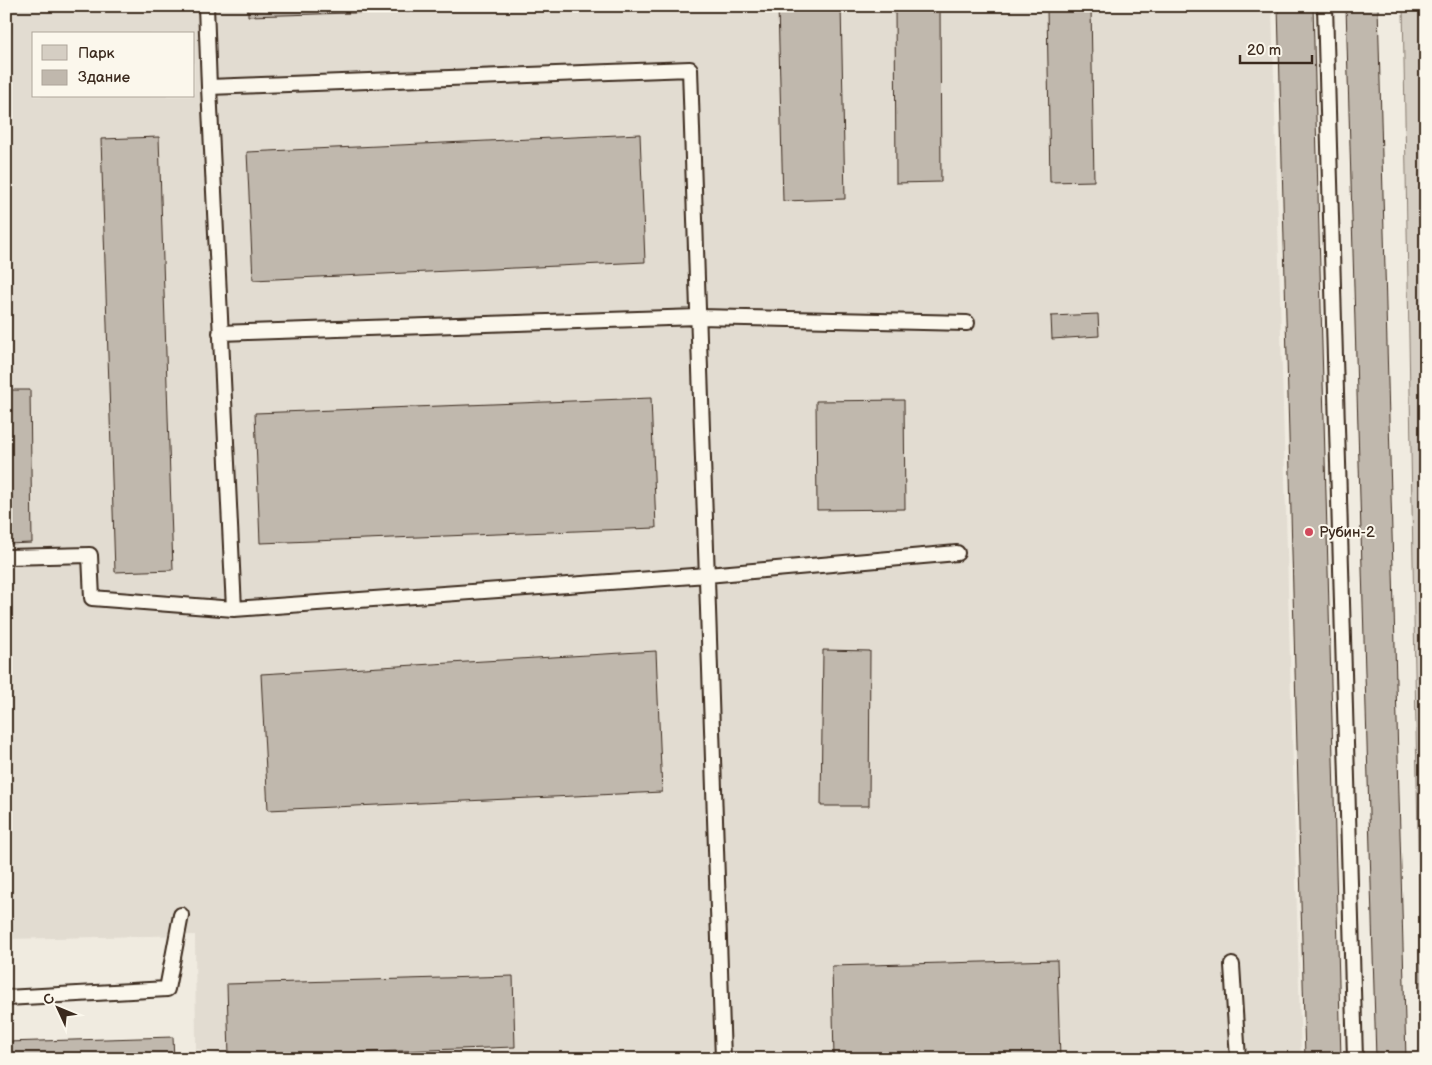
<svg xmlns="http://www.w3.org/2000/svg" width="1432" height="1065" font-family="'Balsamiq Sans',sans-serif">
<rect width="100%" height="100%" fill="#f0ebe0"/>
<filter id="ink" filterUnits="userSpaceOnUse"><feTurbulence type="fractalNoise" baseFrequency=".02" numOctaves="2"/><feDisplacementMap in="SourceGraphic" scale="10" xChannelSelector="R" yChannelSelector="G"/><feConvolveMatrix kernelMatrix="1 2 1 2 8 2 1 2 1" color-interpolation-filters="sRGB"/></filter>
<g filter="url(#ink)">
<!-- built -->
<path fill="#e2dcd1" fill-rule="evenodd" d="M6,6H1272L1301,1059H333V1050L229,1057L196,1049L195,935L6,939ZM34,34H194V96H34Z"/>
<!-- green -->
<path fill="#d5cec3" stroke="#887c70" d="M1403,6H1426V1059H1422Z"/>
<!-- building -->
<path fill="#c0b8ad" stroke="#3b2a1e" d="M6,6H11V34H6Z
M248,6H590L248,16Z
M778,6H841L845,199L783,201Z
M895,6H940L941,182L896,183Z
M1278,6H1313L1341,1059H1305Z
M1346,6H1378L1406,1059H1376Z
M1091,7L1094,181L1050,182L1047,8Z
M640,134L645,262L253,280L247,152Z
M159,137L173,570L115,572L101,139Z
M1098,314L1099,336L1052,339L1051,316Z
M6,390H30L32,543L6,544Z
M651,398L656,528L260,543L255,413Z
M904,400L905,509L817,510L816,401Z
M823,650L870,651L869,806H821Z
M656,651L662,792L268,810L261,674Z
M1057,960L1060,1059H834L832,966Z
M513,976L515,1047L229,1057L227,984Z
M173,1037L174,1059H6V1042Z"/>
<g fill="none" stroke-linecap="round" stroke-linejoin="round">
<defs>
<path id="lane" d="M206,6L209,87L234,609L707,575L957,553
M1325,6L1355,1059
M209,87L690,69L723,1059
M220,333L698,317L967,323
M6,557L90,555L92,598L234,609
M1232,965L1238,1059
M6,998L167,989L181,915"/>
</defs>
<!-- lane casing -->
<use href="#lane" stroke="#3b2a1e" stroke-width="18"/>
<!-- lane -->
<use href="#lane" stroke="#fbf7ec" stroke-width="14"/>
</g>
</g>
<!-- markers -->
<circle fill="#d1495b" stroke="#fbf7ec" stroke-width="2" cx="1309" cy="532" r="5"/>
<g text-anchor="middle" stroke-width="4" stroke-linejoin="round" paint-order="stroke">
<!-- poi labels -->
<g font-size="15" fill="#3b2a1e" stroke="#fbf7ec" text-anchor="start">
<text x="1319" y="537">Рубин-2</text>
</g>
</g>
<!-- margin -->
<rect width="1432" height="1065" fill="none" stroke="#fbf7ec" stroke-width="25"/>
<rect x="12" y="12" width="1407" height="1040" fill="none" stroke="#3b2a1e" stroke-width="2" filter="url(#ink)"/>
<!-- legend -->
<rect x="32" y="32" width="162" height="65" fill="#fbf7ec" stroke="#aea59a"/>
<rect x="42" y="45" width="25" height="15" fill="#d5cec3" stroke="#aea59a"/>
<text x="78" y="58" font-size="15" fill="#3b2a1e">Парк</text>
<rect x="42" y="70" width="25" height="15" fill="#c0b8ad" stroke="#aea59a"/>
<text x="78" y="82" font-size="15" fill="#3b2a1e">Здание</text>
<!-- north arrow -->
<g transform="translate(58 1008) rotate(314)" stroke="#fbf7ec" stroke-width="4" paint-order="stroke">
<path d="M0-4L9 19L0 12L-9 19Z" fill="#3b2a1e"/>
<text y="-8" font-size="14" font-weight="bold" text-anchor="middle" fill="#3b2a1e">С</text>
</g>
<!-- scale -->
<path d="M1240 55v8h72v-8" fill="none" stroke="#3b2a1e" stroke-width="2.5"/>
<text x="1247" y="55" font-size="15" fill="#3b2a1e" stroke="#fbf7ec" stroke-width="4" paint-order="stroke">20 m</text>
</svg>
